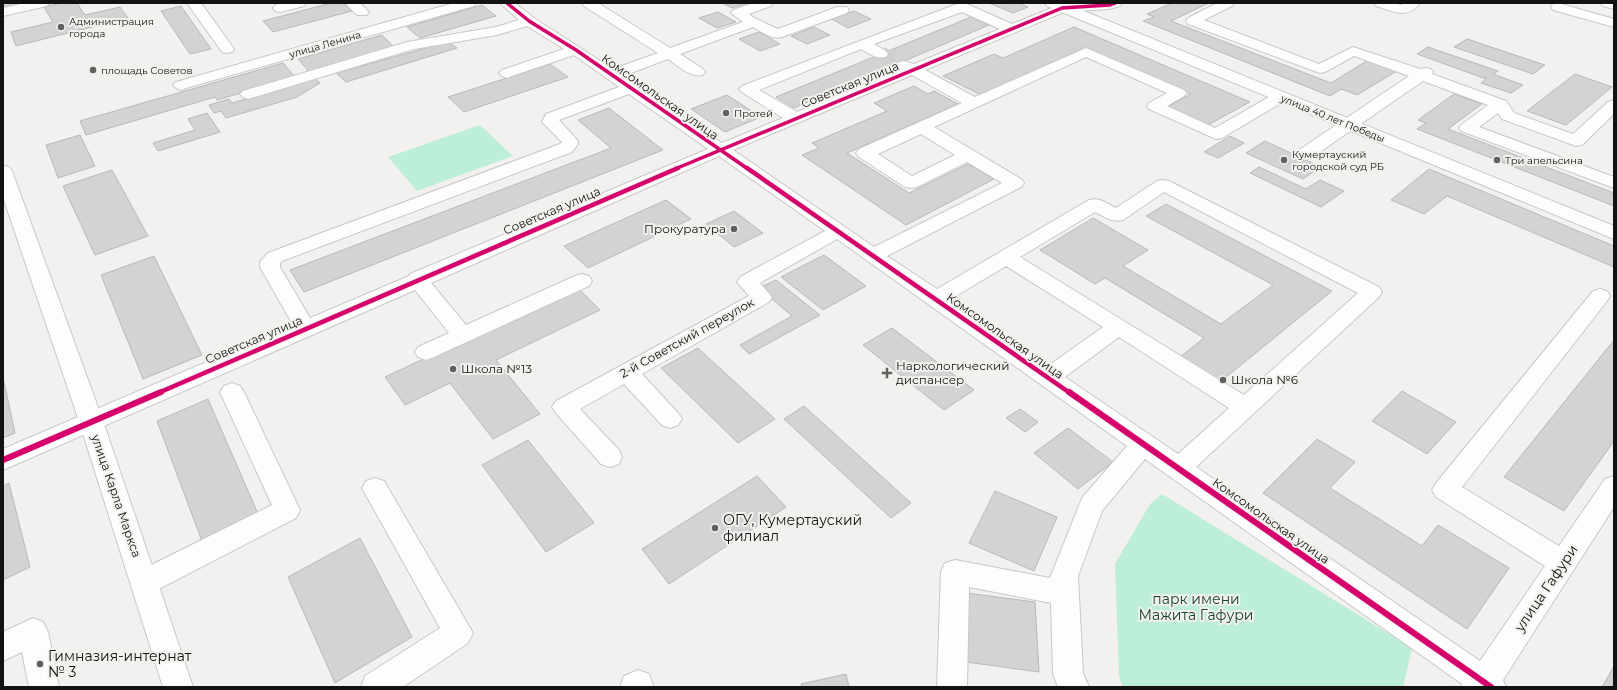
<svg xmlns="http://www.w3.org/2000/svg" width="1617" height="690" font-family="Montserrat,sans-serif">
<rect width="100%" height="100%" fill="#f2f1ef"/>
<!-- green -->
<path fill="#bdeed7" d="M480,125L513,156L417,191L388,157Z
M1162,494L1412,648L1403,687H1123L1119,676L1115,564L1150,504Z"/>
<!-- building -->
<path fill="#d4d3d3" stroke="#bab9b9" d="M3,3H19L20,5L3,8Z
M62,3H77L85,15L120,7L128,18L16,46L11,32L53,22L44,7Z
M331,3H343L352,11L273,32L263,21Z
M722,3H747L732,8Z
M989,3H1018L1028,7L1013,13Z
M1172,3H1209L1171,21L1331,83L1368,60L1397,71L1357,95L1341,89L1330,96L1143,21L1154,17L1147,14Z
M482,5L496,16L420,38L407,27Z
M181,6L211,49L190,54L161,11Z
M854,11L871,19L848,28L832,19Z
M718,12L736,22L717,28L699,18Z
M971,17L989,25L794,108L776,97Z
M814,27L830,35L807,44L791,36Z
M1074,27L1250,102L1208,125L1167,107L1191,94L1085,48L981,95L943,76L994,54L1003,58Z
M759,32L780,44L760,51L739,39Z
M382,35L395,48L310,73L298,59Z
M1467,39L1545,65L1533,74L1454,47Z
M448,42L457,48L346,82L336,73Z
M1428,47L1498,71L1493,74L1523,85L1511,93L1481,83L1486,79L1417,54Z
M283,63L295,77L217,100L215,97L86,135L80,121Z
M550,64L568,77L464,112L448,97Z
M1575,74L1612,87L1566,125L1527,111Z
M314,78L320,83L297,97L226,118L221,111L214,113L209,105L229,99L232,103Z
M914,86L928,94L934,91L958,104L847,153L909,193L968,164L994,179L906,225L802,155L819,148L812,143L887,111L874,103Z
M1454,94L1482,104L1448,129L1614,193V206L1417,129L1426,123L1418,120Z
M727,95L761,117L725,132L691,109Z
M609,108L663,150L304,292L290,270L611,148L578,120Z
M207,113L220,132L158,151L153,143L195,130L188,119Z
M80,135L95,166L58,178L46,145Z
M1230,136L1244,143L1218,158L1204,152Z
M1265,141L1321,167L1303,179L1246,153Z
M1259,167L1306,189L1320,180L1344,191L1321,207L1250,173Z
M1429,169L1614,246V267L1447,196L1424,214L1391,200Z
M112,170L148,236L95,255L63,186Z
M666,200L691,219L588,268L564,246Z
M1166,204L1332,291L1220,382L1180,357L1204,338L1105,278L1095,284L1040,250L1093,218L1148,250L1123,266L1221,324L1273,285L1146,216Z
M734,211L763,233L734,247L706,224Z
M824,255L866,286L823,310L781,277Z
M154,256L202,355L143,379L101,275Z
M776,280L820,315L749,354L740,345L792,316L759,288Z
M577,287L600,310L496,360L540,414L493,439L450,383L405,405L385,377Z
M892,328L974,390L944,410L863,345Z
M1614,340V441L1564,511L1504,477Z
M698,348L775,419L738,443L661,368Z
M3,377L15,433L3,438Z
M1402,391L1456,422L1427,454L1372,421Z
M208,399L259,516L203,544L157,421Z
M804,406L911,503L891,518L784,419Z
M1020,409L1038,422L1025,432L1006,418Z
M1068,428L1113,462L1078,489L1034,453Z
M1317,439L1355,462L1330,488L1422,546L1438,525L1509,568L1467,629L1263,493Z
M528,440L594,523L546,552L482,465Z
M757,476L786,507L669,584L642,549Z
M9,483L30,567L3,580V486Z
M995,491L1057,517L1034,571L969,543Z
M360,538L412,637L335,683L288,577Z
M967,593L1035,602L1039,672L966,662Z
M1614,666V687H1602Z
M846,674L849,687H802L801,684Z"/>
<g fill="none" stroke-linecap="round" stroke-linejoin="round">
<!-- minor-tunnel -->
<path stroke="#d0d0ce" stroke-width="15" stroke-dasharray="15 8" stroke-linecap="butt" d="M881,54L900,63"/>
<defs>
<path id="minor" d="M25,3H49L47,6L3,16V8Z
M187,3H201L234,49L232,52L227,53L222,52Z
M284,3H306L304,6L280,12L275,11L273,8L275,5Z
M345,3H360L369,12L367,15H357Z
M454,3H476L474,6L186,88L181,90L176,88L173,85L176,82Z
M500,3H515L534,18L613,69L658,53L584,6L582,3H598L670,48L743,22L731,13L733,10L753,3H773L771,6L749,14L754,18L778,29L837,7H847L849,10L847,13L782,37C772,40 762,32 753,27L680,54L703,69L705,72L703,75C691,78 678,66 668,59L623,76L722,143L783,118L742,92L739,89L742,86L957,4H967L1012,24L1062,4L1122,3L1120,6L1109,9L1064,12L925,70L975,97L1086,48L1184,90L1187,93L1184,96L1167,106L1215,128L1274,94L1280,92L1286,94L1288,97L1286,100L1222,138L1216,139L1149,109L1147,106L1149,103L1167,93L1086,57L934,127L1021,179L1024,183L1021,187L887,256L937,289L1089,200C1099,197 1106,203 1116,208L1157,181L1163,180L1169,181L1379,287L1382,292L1379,297L1196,467L1480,661L1545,566L1436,497L1432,490L1436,483L1593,291L1600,289L1607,291L1610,296L1607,301L1462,487L1559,546L1605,479L1614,476V507L1503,680L1506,687H1461L1462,684L1145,459L1102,511L1078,576L1083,673L1089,687H1058L1053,674L1051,603L969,587L967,687H937L941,572L945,563L955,560L1050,578L1082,498L1127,446L837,239L760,283L772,297L769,302L642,374L678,413L682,419L678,425L670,428L662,425L624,384L580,409L619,450L622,457L619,464L610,467L601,464L556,413L552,407L556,401L749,296L737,282L740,277L825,231L719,156L431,283L466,325L575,276L582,274L589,276L592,281L589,286L434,357L426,360L418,357L415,352L418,347L449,333L415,290L3,470V449L293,325L260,267V262L268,253L560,144L562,142L542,122L546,114L619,87L574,55L512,76L507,78L502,76L499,73L502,70L564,49L527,26L497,35L414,49L248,99L243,97L240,94L243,91L407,42L496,27L519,20ZM962,12L1000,29L914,64L904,61L899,62L897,65L901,69L797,112L759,90L861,49C869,54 877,59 886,57L888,54L886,51L874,44ZM912,75L962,103L859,149L856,153L859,157L905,187L911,188L917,187L967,162L1002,183L874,247L733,150ZM629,94L708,149L410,274L409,276L310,318L280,267V263L282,261L572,152L578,144V141L559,120ZM921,134L955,155L912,176L878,154ZM1164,192L1358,293L1244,395L1020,257L1095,212C1105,217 1112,223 1123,220ZM1006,266L1103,327L1048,366L951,299ZM1119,337L1229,408L1178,454L1065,377Z
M1217,3H1234L1232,6L1204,20L1319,64L1353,47L1420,69L1426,68L1431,69L1433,72L1432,74L1506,101L1514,113L1573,134L1608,102L1614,100V114L1582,145L1576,146L1502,119L1498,113L1479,127L1614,177V188L1461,131L1459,128L1461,125L1488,105L1423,81L1311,158L1305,159L1299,158L1296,154L1299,150L1409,76L1354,56L1325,72L1320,73L1188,24L1186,21L1188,18Z
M1374,3H1394L1401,5L1404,3H1420C1408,20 1392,11 1376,6Z
M1558,3L1614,19V27L1553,10L1551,7L1553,4Z
M1601,3H1614V9L1603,6Z
M232,383L240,386L244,392L300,510L296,518L155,591L145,594L135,591L131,582L135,573L272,505L220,392L224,386Z
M375,478L384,481L473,633L468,643L403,687H361L365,676L440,628L362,488L366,481Z
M33,618L43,622L48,632L59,687H29L22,652L3,661V632Z
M638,670L649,674L653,685V687H620L624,676Z"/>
<path id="major" d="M1045,3H1064L1614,226V239L1047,6Z
M3,166L9,167L12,171L103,421L193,687H163L79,421L3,197Z"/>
</defs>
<!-- minor casing -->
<use href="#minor" stroke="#c9c8c6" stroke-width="2"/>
<!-- major casing -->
<use href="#major" stroke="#c9c8c6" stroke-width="2"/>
<!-- minor -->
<use href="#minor" fill="#fdfdfd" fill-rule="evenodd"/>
<!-- major -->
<use href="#major" fill="#fdfdfd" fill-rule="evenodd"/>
<defs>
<path id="cycleway-far2" d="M507,3L529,21L576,50L748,169
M675,169L1062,8L1109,5L1115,3"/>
<path id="cycleway-far1" d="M747,168L1070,393
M158,393L678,168"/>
<path id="cycleway" d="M1069,392L1491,687
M3,460L161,392"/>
</defs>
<!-- cycleway-far2 casing -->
<use href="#cycleway-far2" stroke="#f3f1ee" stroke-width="5"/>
<!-- cycleway-far1 casing -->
<use href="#cycleway-far1" stroke="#f3f1ee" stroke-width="7"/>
<!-- cycleway casing -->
<use href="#cycleway" stroke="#f3f1ee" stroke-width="8"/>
<!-- cycleway-far2 -->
<use href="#cycleway-far2" stroke="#d6006c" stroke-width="3.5"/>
<!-- cycleway-far1 -->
<use href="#cycleway-far1" stroke="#d6006c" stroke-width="4.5"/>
<!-- cycleway -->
<use href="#cycleway" stroke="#d6006c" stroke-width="6"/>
</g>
<!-- markers -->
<g fill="#60605e" stroke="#f3f1ee" stroke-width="1.5">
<circle cx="61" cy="27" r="4"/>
<circle cx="93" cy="70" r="4"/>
<circle cx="726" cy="113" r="4"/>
<circle cx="1284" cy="160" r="4"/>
<circle cx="1497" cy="160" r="4"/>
<circle cx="734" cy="229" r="4"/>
<circle cx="453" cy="369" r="4"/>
<path d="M885 367h4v4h4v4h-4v4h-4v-4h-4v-4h4z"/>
<circle cx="1223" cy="380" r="4"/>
<circle cx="715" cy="528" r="4"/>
<circle cx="40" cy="664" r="4"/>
</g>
<g text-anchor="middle" stroke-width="4" stroke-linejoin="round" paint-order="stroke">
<!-- far-poi labels -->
<g font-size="10" fill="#121210" stroke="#f3f1ee" text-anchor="start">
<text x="69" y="25">Администрация<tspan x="69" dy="12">города</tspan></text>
<text x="101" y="74">площадь Советов</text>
<text x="734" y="117">Протей</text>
<text x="1292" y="158">Кумертауский<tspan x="1292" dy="12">городской суд РБ</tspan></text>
<text x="1505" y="164">Три апельсина</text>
</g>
<!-- far-street labels -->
<g font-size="10" fill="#121210" stroke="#f3f1ee">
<text transform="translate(325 44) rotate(-16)" y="4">улица Ленина</text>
<text transform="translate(1333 118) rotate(22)" y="4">улица 40 лет Победы</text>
</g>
<!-- street labels -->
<g font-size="12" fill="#121210" stroke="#f3f1ee">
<text transform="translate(850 85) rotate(-22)" y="4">Советская улица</text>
<text transform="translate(660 97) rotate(35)" y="4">Комсомольская улица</text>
<text transform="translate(552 211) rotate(-23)" y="4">Советская улица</text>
<text transform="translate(1005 336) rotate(35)" y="4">Комсомольская улица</text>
<text transform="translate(687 338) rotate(-29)" y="4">2-й Советский переулок</text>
<text transform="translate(254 340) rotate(-23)" y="4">Советская улица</text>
<text transform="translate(116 496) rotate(71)" y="4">улица Карла Маркса</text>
<text transform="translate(1271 521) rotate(35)" y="4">Комсомольская улица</text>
</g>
<!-- poi labels -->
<g font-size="12" fill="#121210" stroke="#f3f1ee" text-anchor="start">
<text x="726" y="233" text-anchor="end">Прокуратура</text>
<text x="896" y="370">Наркологический<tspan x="896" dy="14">диспансер</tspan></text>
<text x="461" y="373">Школа №13</text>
<text x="1231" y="384">Школа №6</text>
</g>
<!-- near-poi labels -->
<g font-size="14" fill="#121210" stroke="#f3f1ee" text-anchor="start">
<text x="723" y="525">ОГУ, Кумертауский<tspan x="723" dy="16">филиал</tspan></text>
<text x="48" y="661">Гимназия-интернат<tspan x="48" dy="16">№ 3</tspan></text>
</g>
<!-- near-street labels -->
<g font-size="14" fill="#121210" stroke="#f3f1ee">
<text transform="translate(1546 588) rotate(-56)" y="5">улица Гафури</text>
</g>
<!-- near-park labels -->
<g font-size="14" fill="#174332" stroke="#f3f1ee">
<text x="1196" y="604">парк имени<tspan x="1196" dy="16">Мажита Гафури</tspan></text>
</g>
</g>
<!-- border -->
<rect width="1617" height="690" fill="none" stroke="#121210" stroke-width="8"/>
</svg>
